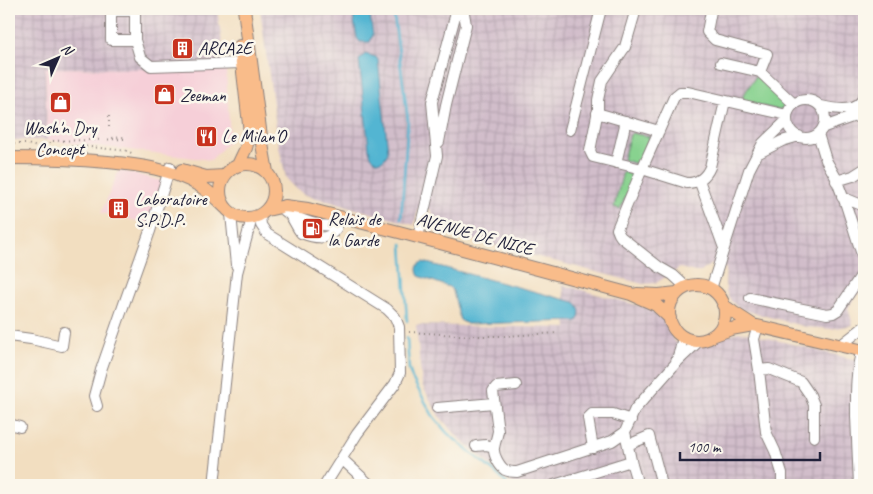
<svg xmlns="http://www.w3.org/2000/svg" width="873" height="494" font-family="Caveat,sans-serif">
<defs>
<pattern id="industrial-grid" width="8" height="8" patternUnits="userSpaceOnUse" patternTransform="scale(1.25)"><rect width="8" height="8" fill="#d1bdca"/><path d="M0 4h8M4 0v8" fill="none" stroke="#b3a2ae"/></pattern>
</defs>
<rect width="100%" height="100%" fill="#fbf7ec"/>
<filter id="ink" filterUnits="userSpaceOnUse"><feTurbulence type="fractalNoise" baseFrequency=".02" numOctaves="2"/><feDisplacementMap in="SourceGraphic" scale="10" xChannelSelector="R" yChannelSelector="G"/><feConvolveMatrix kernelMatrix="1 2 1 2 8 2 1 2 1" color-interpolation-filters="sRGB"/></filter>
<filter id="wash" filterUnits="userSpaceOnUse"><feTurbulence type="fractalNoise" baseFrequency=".0096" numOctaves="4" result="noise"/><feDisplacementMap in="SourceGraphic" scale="20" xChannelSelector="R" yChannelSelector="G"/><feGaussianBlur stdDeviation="1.12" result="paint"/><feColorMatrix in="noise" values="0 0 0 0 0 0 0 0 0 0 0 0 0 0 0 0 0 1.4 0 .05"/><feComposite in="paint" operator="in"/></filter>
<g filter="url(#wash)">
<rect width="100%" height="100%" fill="#f2dec0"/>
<!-- built -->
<path fill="#f6cfd8" d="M45,68L226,70L230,140L211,160L47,140Z
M119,170L162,181L151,224L101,213Z"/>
<!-- industrial -->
<path fill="url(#industrial-grid)" d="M9,9H217L226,70L45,68L47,140H9Z
M260,9H864V290H862L856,295L848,308L853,325L831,329L806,327L740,309L732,302L727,294L725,284L726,268L711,264L701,272H695L680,268L656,283L643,284L442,232L430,209L419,207L414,225L306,195L296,189L286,178L279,147Z
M563,285L648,308L664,318L675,342L695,350L704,343L738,332L748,333L864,362V485H514L458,437L439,416L422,385L416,325L567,328Z"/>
<!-- green -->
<path fill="#88d28f" stroke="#557a65" d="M756,76L759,78L784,101V105L783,108L778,110L743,101V96Z
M632,133L650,137L638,164L624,160L623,159L630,135Z
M623,172L631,174V179L633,180L620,209L614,207Z"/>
<!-- water -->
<path fill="#53b5d2" stroke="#3a6c86" d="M352,9H369L373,35L370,42H360L357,38Z
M365,54L376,57L378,60L388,151C384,167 371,163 369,149L359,60Z
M423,262L574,302C580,305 582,315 577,321L467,324L460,320L453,291L449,287L419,276C416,271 416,264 423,262Z"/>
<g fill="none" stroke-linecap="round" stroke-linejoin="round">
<!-- stream -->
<path stroke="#53b5d2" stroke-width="2.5" d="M393,9L408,120L401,219
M402,244L407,321
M407,338L409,369L412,378L433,416L447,433L497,474L508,485"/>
</g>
</g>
<g filter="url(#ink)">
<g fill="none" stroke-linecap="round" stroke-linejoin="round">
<defs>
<path id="minor" d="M636,9L625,47L602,81L598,100V110L590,151L593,157L642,169L687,183C698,183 706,177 710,167L725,101
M711,11L707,32L715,40L767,54L760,72
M135,40H111V11H135V40L140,57L151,66L242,63
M721,63L760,72L794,104
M787 119a19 19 0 1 1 38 0a19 19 0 1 1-38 0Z
M821,106C836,109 858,114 864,96
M597,113L659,131
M824,127L855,116L864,110
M570,130L601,9
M439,142L446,105L466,25L464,13L465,9
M757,154L782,141L799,136
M616,163L626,121
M699,180L724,248
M836,181L853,176L864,169
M842,197L864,206
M278,207C294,214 292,221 301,233C312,237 328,242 336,229C338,226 338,220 340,217
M231,214L236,265
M291,214C303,221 324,229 337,224
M260,215L261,225L267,234L387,309L395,317L399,327L400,373L395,384L357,434L325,485
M418,237L437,156L432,102L457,9
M686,287L673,275L659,267L621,237L619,234L617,229L642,169L674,97L680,92H688L787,115
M711,289L749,170L763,143L787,120
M750,298L827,314L833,313L838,310L862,274L864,267L863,258L846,205L835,176L826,160L818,134
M758,326L754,339L759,370L766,432L775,451L782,473V485
M9,336L31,339L62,346L64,332
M841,345L864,327
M676,362L680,350L683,337
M759,370L769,369L801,382L810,395L814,405V437
M516,385L496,387L493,391L498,431C497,437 495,442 494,448C493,454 499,466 505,470C509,472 513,472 517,472L612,441L625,432
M97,406L94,396L101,370L124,304L150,231L170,167
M437,408L494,403
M9,424L20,427
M628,445L649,436L662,485
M476,446L486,445L494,447
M593,448L588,418L592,414H613L631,420
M342,459L370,485
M214,485L237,273L252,218
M554,485L631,461
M638,485L632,465L625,432L635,409L676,363L699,341
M859,485C858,462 857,439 856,416C856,394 855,372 862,350"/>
<path id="major" d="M244,9L262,144L267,172
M9,158C42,158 75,159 108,162C140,165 172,169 200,186C210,192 218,200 226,208
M220 191a27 27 0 1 1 54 0a27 27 0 1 1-54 0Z
M238,165L246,148L250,133L240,46
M182,170L206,177L224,176
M267,210L285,206L308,209L399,232L631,294L656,305L670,318
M669 313a28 28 0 1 1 56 0a28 28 0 1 1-56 0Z
M637,294L659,295L677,293
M723,305L733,312L753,325L864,351
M712,336L731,329L753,325"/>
</defs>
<!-- minor casing -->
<use href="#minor" stroke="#8a807e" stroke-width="12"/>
<!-- major casing -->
<use href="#major" stroke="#8a807e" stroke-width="14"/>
<!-- path -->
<path stroke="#8a807e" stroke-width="2" stroke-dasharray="1 4" stroke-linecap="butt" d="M109,116V130
M9,144H27L37,147
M45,147L53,141L125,139L124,137L111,138L109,137
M66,147L81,146L128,151L133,154
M409,332L474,336H504L557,333"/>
<!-- minor -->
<use href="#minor" stroke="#fff" stroke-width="10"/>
<!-- major -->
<use href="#major" stroke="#f9bc8a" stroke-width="12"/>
</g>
</g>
<!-- icons -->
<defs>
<symbol id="building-square" viewBox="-11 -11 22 22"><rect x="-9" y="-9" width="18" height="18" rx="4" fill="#c8321e" stroke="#fbf7ec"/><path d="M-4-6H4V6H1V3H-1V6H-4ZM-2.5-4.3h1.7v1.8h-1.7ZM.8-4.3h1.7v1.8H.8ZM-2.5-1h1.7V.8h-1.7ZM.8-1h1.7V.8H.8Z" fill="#fff"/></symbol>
<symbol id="shop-square" viewBox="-11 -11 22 22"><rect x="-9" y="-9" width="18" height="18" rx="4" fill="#c8321e" stroke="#fbf7ec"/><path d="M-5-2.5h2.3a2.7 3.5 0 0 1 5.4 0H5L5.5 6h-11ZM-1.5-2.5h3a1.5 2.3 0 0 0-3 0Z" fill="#fff"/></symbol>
<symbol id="restaurant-square" viewBox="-11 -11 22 22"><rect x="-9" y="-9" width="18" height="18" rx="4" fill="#c8321e" stroke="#fbf7ec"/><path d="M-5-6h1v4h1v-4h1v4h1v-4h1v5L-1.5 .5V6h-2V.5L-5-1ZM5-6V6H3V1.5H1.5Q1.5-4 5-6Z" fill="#fff"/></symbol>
<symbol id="fuel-square" viewBox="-11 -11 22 22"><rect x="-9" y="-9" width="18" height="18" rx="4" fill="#c8321e" stroke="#fbf7ec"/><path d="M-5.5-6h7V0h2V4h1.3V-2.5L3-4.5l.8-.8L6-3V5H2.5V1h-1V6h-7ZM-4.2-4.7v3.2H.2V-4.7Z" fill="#fff"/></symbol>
</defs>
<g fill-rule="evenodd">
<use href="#building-square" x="170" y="36" width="25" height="25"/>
<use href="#shop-square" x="152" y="82" width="25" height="25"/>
<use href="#shop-square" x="48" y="90" width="25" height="25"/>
<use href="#restaurant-square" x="194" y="124" width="25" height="25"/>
<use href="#building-square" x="106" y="196" width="25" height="25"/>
<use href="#fuel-square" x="300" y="216" width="25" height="25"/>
</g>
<g text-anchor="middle" stroke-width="5" stroke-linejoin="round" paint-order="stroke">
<!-- poi labels -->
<g font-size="18" fill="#22223b" stroke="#fbf7ec" text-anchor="start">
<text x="198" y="54">ARCA2E</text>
<text x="180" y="101">Zeeman</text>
<text x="60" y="134" text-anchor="middle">Wash'n Dry<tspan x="60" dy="21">Concept</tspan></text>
<text x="222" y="142">Le Milan'O</text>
<text x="135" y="205">Laboratoire<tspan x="135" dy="21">S.P.D.P.</tspan></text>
<text x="328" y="225">Relais de<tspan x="328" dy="21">la Garde</tspan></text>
</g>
<!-- street labels -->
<g font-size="18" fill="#22223b" stroke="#fbf7ec">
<text transform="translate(475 234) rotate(15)" y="6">AVENUE DE NICE</text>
</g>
</g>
<!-- margin -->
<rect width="873" height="494" fill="none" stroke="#fbf7ec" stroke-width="30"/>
<!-- north arrow -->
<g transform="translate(58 58) rotate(45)" stroke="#fbf7ec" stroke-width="4" paint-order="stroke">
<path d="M0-4L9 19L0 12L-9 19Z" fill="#22223b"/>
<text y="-8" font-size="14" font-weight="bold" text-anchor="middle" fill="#22223b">N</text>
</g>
<!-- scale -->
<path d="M680 452v8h140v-8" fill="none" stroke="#22223b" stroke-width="2.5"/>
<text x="688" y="452" font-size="15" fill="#22223b" stroke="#fbf7ec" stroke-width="4" paint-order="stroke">100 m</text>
</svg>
